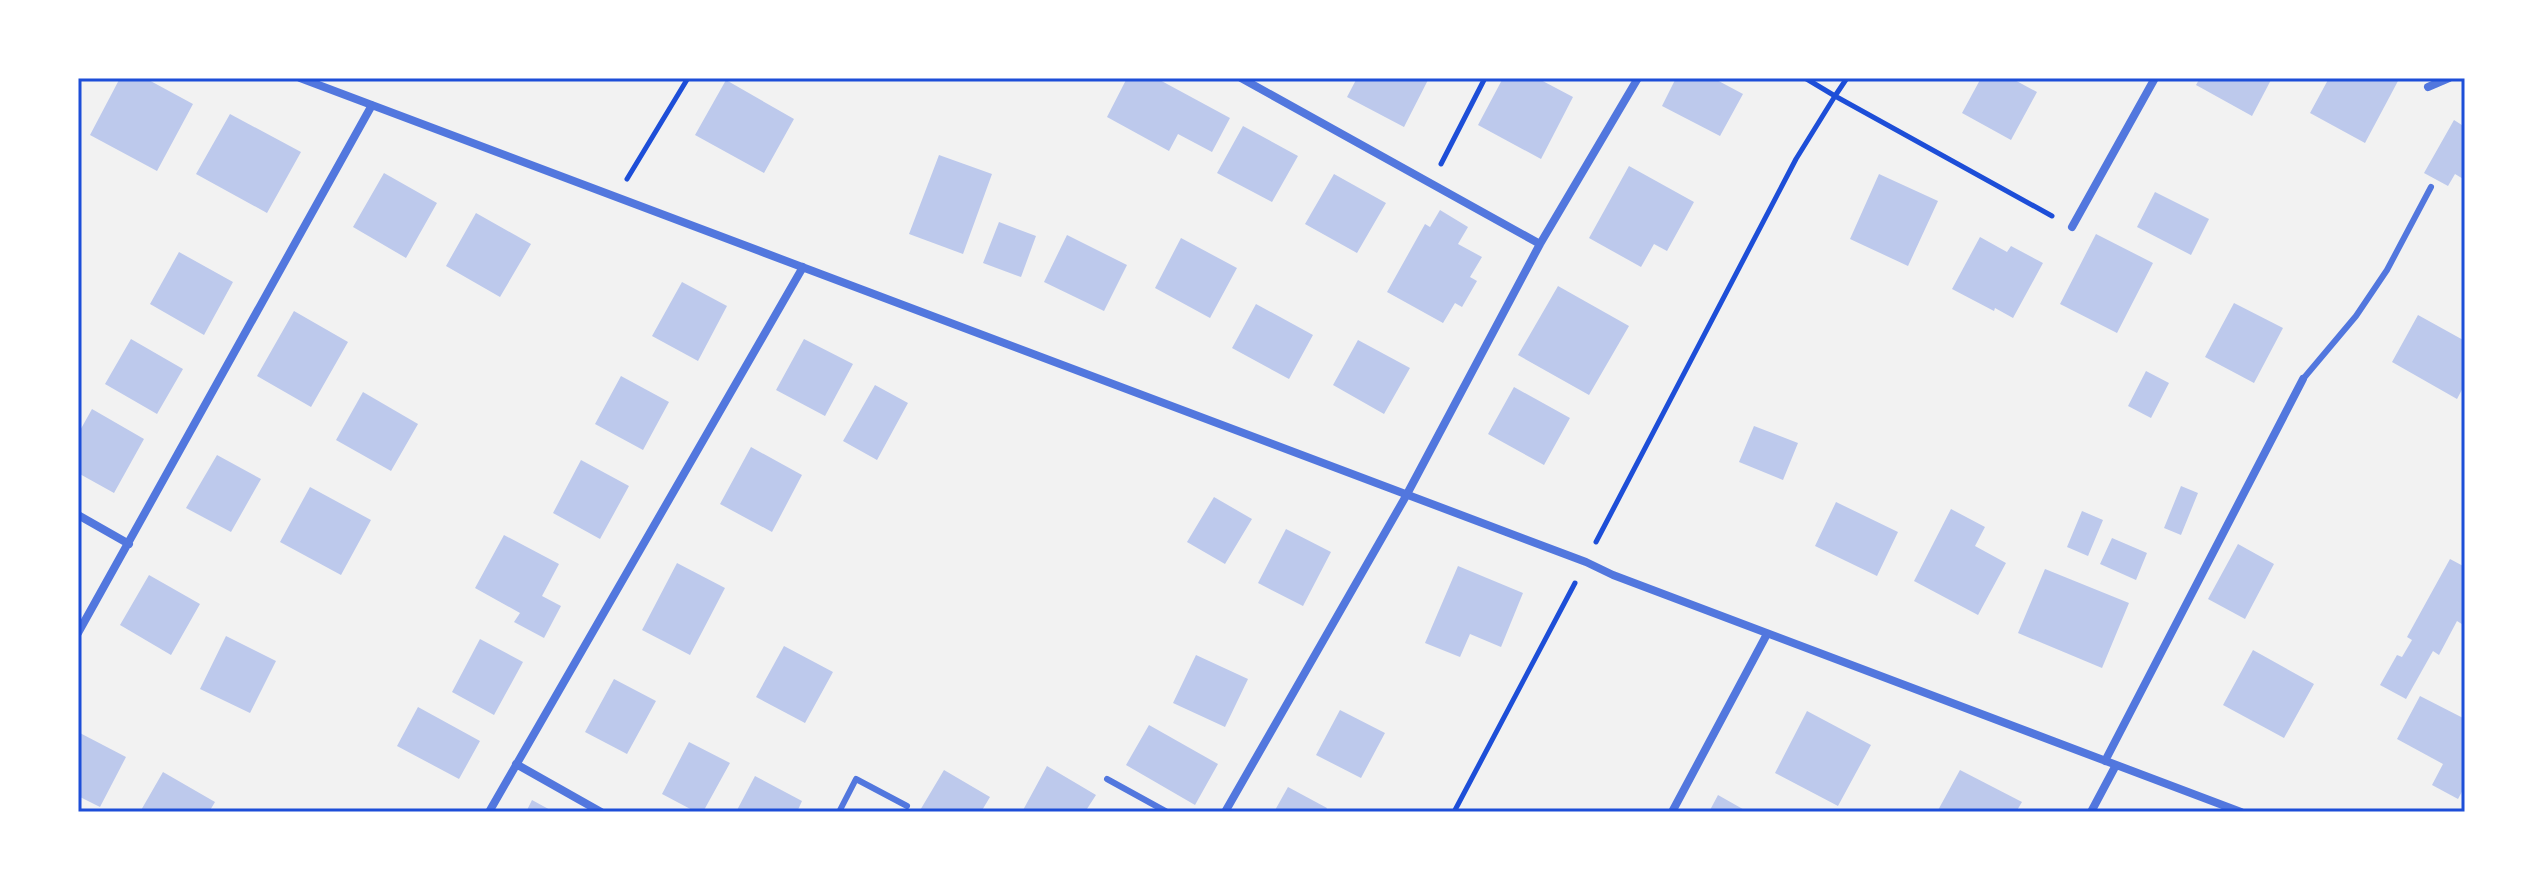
<svg xmlns="http://www.w3.org/2000/svg" width="2543" height="890" font-family="Raleway,sans-serif">
<rect width="100%" height="100%" fill="#f2f2f2"/>
<!-- building -->
<path fill="#bdc9ec" d="M120,78H145L193,104L157,171L90,135Z
M1127,78H1156L1230,118L1212,152L1178,134L1169,151L1107,117Z
M1357,78H1429L1404,127L1347,97Z
M1503,78H1537L1573,97L1541,159L1478,125Z
M1676,78H1713L1743,94L1720,136L1662,106Z
M1981,78H2011L2037,92L2011,140L1962,113Z
M2200,78H2272L2252,116L2196,85Z
M2329,78H2392L2398,81L2365,143L2310,113Z
M726,80L794,119L764,173L695,135Z
M230,114L301,152L267,213L196,174Z
M2454,120L2465,127V180L2455,174L2448,186L2424,173Z
M1243,126L1298,156L1272,202L1217,173Z
M939,155L992,174L963,254L909,234Z
M1629,166L1694,202L1667,251L1654,244L1641,267L1589,238Z
M384,173L437,203L406,258L353,227Z
M1334,174L1386,203L1357,253L1305,224Z
M1879,174L1938,201L1908,266L1850,239Z
M2155,192L2209,219L2191,255L2137,227Z
M1440,210L1468,227L1458,244L1482,257L1470,277L1477,281L1462,307L1455,303L1443,323L1387,292L1425,224L1430,227Z
M476,213L531,244L500,297L446,266Z
M999,222L1036,236L1021,277L983,263Z
M2096,234L2153,263L2117,333L2060,304Z
M1067,235L1127,265L1104,311L1044,282Z
M1980,237L2007,252L2011,246L2043,263L2013,318L1995,308L1994,311L1952,289Z
M1181,238L1237,268L1210,318L1155,288Z
M179,252L233,282L204,335L150,304Z
M682,282L727,306L698,361L652,336Z
M1558,286L1629,326L1589,395L1518,355Z
M2234,303L2283,328L2254,383L2205,357Z
M1256,304L1313,335L1289,379L1232,348Z
M294,311L348,342L311,407L257,376Z
M2418,315L2465,341V384L2457,399L2392,362Z
M131,339L183,369L157,414L105,384Z
M804,339L853,364L825,416L776,390Z
M1358,340L1410,368L1384,414L1333,385Z
M2146,371L2169,383L2151,418L2128,406Z
M621,376L669,402L643,450L595,424Z
M875,385L908,403L877,460L843,441Z
M1514,387L1570,418L1544,465L1488,434Z
M363,392L418,424L391,471L336,440Z
M92,409L144,439L114,493L78,473V434Z
M1754,426L1798,443L1783,480L1739,462Z
M751,447L802,475L772,532L720,504Z
M217,455L261,479L231,532L186,508Z
M581,460L629,486L600,539L553,513Z
M2181,486L2198,493L2181,535L2164,528Z
M310,487L371,520L341,575L280,542Z
M1214,497L1252,519L1225,564L1187,542Z
M1836,502L1898,532L1877,576L1815,546Z
M1951,509L1985,527L1975,546L2006,563L1978,615L1914,581Z
M2082,511L2103,520L2088,556L2067,547Z
M1286,529L1331,552L1303,606L1258,583Z
M504,535L559,564L542,596L561,606L544,638L514,622L520,613L475,588Z
M2112,538L2147,553L2136,580L2100,564Z
M2238,544L2274,564L2245,619L2208,599Z
M2450,559L2465,567V626L2457,621L2439,655L2433,651L2406,699L2380,685L2397,655L2402,657L2412,640L2407,637Z
M677,563L725,588L690,655L642,630Z
M1458,566L1523,593L1501,647L1470,634L1460,657L1425,643Z
M2045,569L2129,603L2102,668L2018,633Z
M149,575L200,604L171,655L120,625Z
M226,636L276,661L250,713L200,689Z
M480,639L523,662L494,715L452,692Z
M784,646L833,672L805,723L756,697Z
M2253,650L2314,684L2284,738L2223,705Z
M1196,655L1248,679L1225,727L1173,703Z
M614,679L656,701L627,754L585,732Z
M2420,696L2465,719V786L2458,799L2432,785L2443,764L2397,739Z
M418,707L480,741L459,779L397,746Z
M1340,710L1385,733L1361,778L1316,755Z
M1807,711L1871,745L1838,806L1775,773Z
M1149,725L1218,764L1195,805L1126,765Z
M78,732L126,757L100,807L78,796Z
M689,742L730,763L703,812H696L662,794Z
M1047,766L1096,795L1085,812H1022Z
M944,770L990,797L981,812H919Z
M1960,770L2022,802L2016,812H1937Z
M163,772L215,802L209,812H140Z
M755,776L802,801L797,812H736Z
M1288,787L1327,808L1325,812H1274Z
M1718,795L1748,812H1709Z
M532,800L554,812H526Z"/>
<g fill="none" stroke-linecap="round" stroke-linejoin="round">
<!-- path -->
<path stroke="#1d4ed8" stroke-width="5" d="M1805,78L1835,96L1847,78
M1441,164L1485,78
M627,179L688,78
M1596,542L1796,159L1835,96L2052,216
M1454,812L1575,583"/>
<!-- service -->
<path stroke="#5277de" stroke-width="6" d="M2303,379L2356,316L2387,270L2431,187
M1107,779L1167,812
M839,812L856,779L907,806"/>
<!-- minor -->
<path stroke="#5277de" stroke-width="8" d="M300,78L1586,562L1613,575L2241,812
M1241,78L1540,244
M2428,87L2449,78
M2072,227L2155,78
M78,515L129,544
M78,633L372,105
M2105,761L2303,379
M516,764L601,812
M489,812L803,267
M1225,812L1406,496L1540,244L1638,78
M1672,812L1767,634
M2091,812L2116,765"/>
</g>
<!-- border -->
<rect width="2543" height="890" fill="none" stroke="#ffffff" stroke-width="160"/>
<rect x="80" y="80" width="2383" height="730" fill="none" stroke="#1d4ed8" stroke-width="3"/>
</svg>
